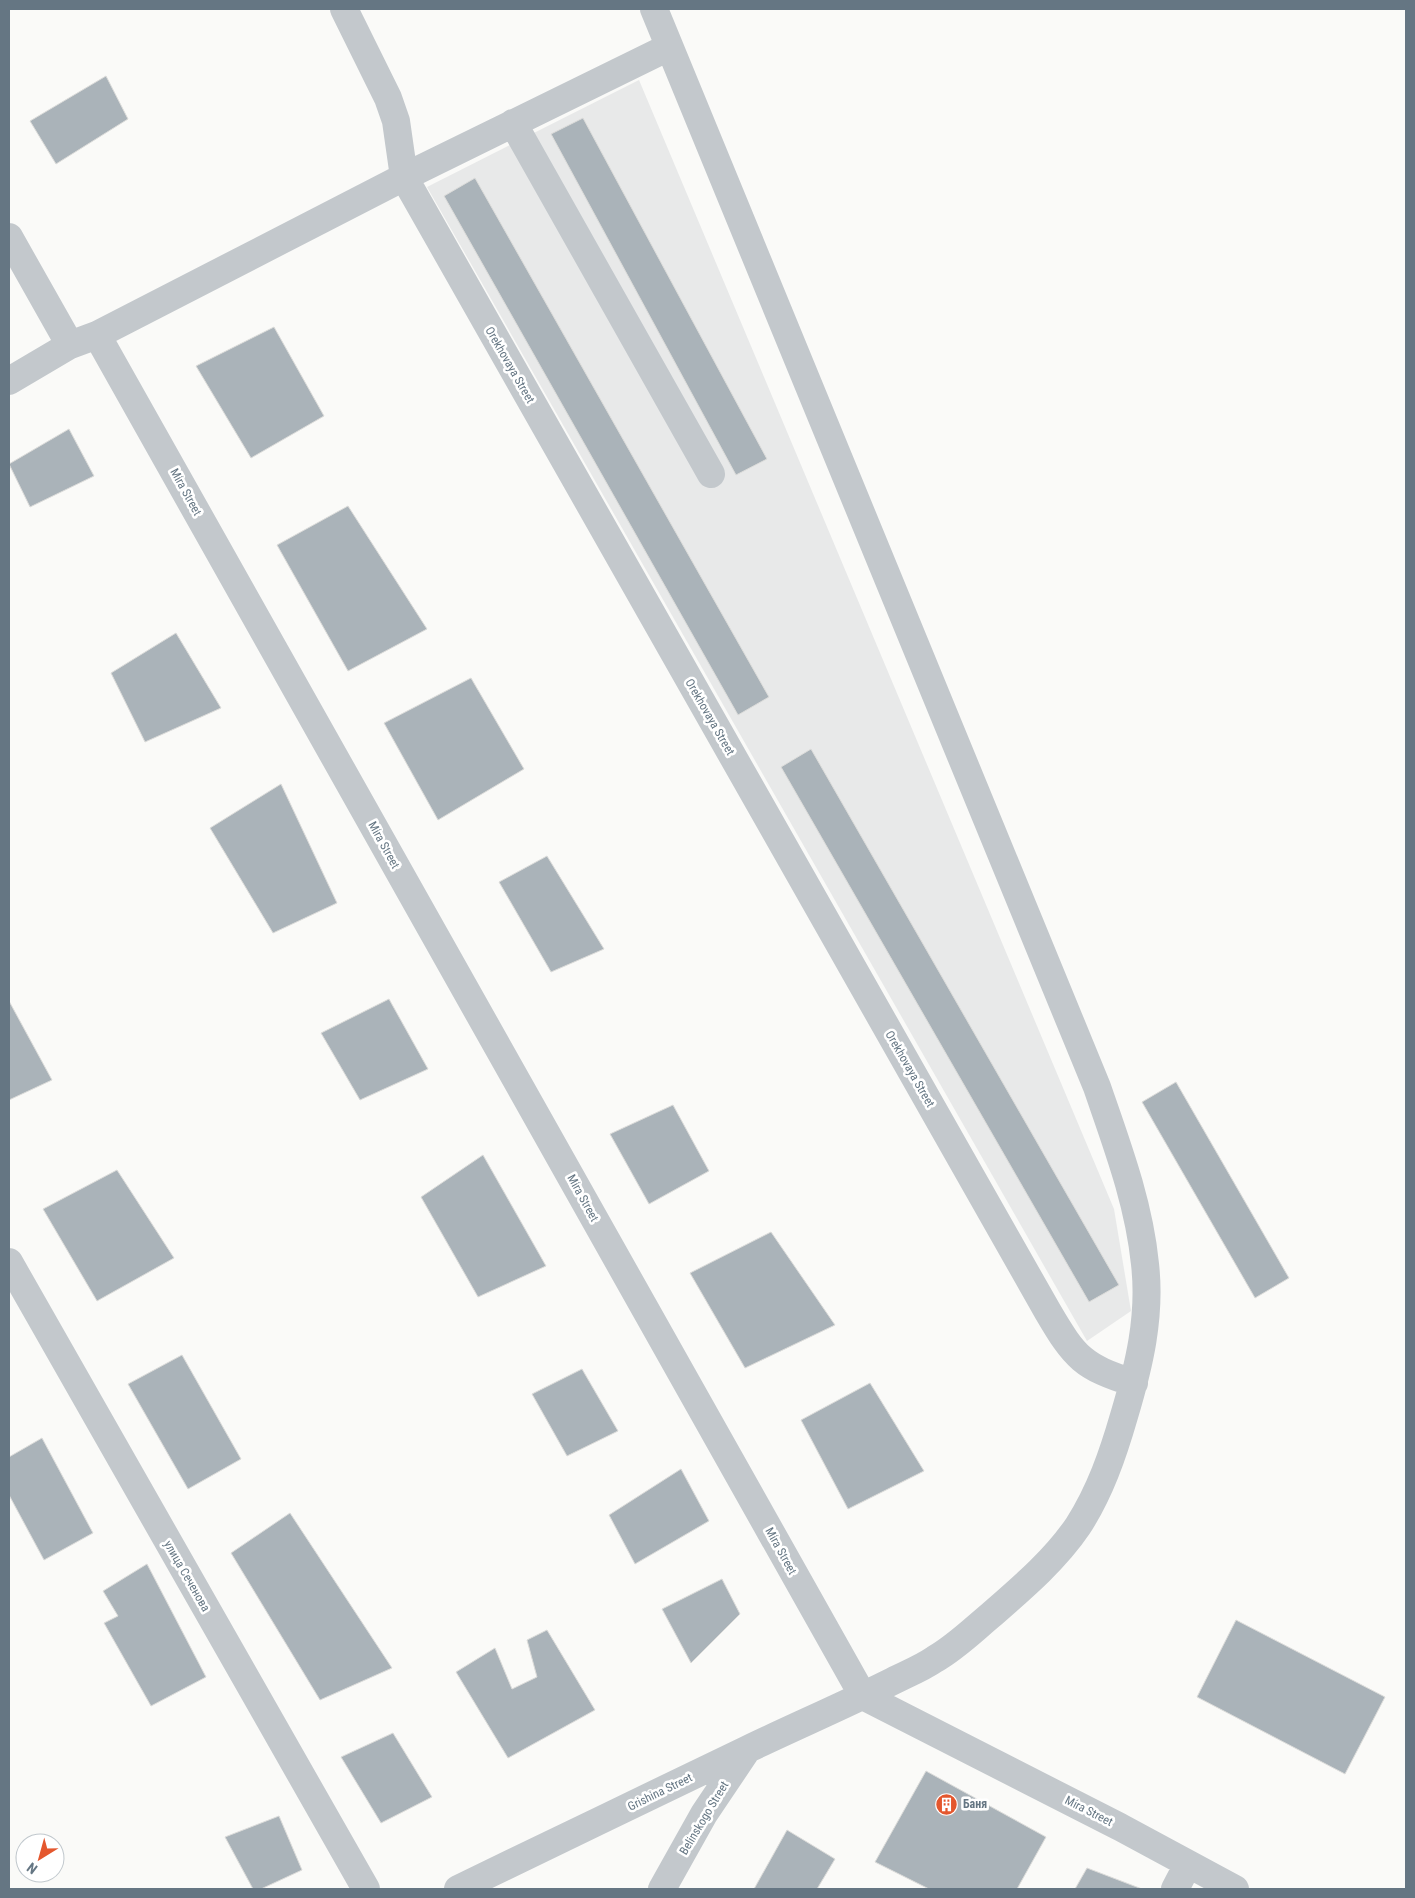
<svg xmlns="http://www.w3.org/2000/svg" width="1415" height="1898" font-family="'Roboto Condensed',sans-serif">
<rect width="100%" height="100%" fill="#fafaf8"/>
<!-- built -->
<path fill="#e8e9e9" d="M639,80L1114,1209L1131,1311L1087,1341L427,187Z"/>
<!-- building -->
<path fill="#aab3b9" stroke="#dcdcda" d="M106,76L128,119L56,164L30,121Z
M583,118L767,459L736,475L551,134Z
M475,178L769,697L738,715L444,196Z
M274,327L324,416L251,458L196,366Z
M69,429L94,476L30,507L9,464Z
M348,506L427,629L348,671L277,545Z
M176,633L221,708L145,742L111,673Z
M471,678L524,769L438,820L384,723Z
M811,749L1119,1285L1089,1302L781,767Z
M281,784L337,903L273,933L210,828Z
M547,856L604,949L551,972L499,882Z
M389,999L428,1069L360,1100L321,1033Z
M9,1001L52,1080L9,1100Z
M1176,1082L1289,1278L1255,1298L1142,1102Z
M673,1105L709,1171L649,1204L610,1134Z
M483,1155L546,1266L478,1297L421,1197Z
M117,1170L174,1258L97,1301L43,1209Z
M771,1232L835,1325L745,1368L690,1273Z
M182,1355L241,1459L188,1489L128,1384Z
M582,1369L618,1431L567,1456L532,1394Z
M870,1383L924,1471L848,1509L801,1420Z
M42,1438L93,1533L44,1560L9,1495V1457Z
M681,1469L709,1521L635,1564L609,1515Z
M290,1513L392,1668L320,1700L231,1553Z
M147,1564L206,1677L151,1706L104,1623L118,1616L103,1591Z
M722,1579L740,1614L691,1663L662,1609Z
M1236,1620L1385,1697L1345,1774L1197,1697Z
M547,1630L595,1710L508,1758L456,1672L495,1648L512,1689L537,1677L527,1640Z
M393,1733L432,1797L381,1823L341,1757Z
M926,1771L1046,1837L1017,1889H929L875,1862Z
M279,1816L302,1870L261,1889H253L225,1837Z
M787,1830L835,1859L817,1889H754Z
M1087,1868L1142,1889H1075Z"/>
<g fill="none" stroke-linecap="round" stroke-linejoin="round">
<!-- minor -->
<path stroke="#c3c8cc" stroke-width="28" d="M344,9L388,98L396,121L404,177L1048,1312C1075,1358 1083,1367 1134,1383
M513,123L711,474
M9,237L70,345
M97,335L863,1696L1120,1827L1235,1889
M9,381L70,345L97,335L404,177L669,47
M9,1262L366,1889
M458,1889C555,1843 651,1795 748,1749C796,1726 845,1705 893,1681C907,1674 922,1668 935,1659C956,1647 973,1630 991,1615C1022,1588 1055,1560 1078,1526C1100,1492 1113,1454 1124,1416C1139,1366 1151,1317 1145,1264C1139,1203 1117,1145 1097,1087L654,9
M662,1889L704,1814L747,1750
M1175,1889L1188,1864"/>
</g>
<!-- icons -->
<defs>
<symbol id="building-disc" viewBox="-11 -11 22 22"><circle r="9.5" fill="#e4572e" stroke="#fff"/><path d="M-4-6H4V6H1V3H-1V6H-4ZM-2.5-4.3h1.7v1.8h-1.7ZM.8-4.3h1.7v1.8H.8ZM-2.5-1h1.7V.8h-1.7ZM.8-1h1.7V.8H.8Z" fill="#fff"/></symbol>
</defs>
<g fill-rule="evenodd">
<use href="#building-disc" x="934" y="1792" width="25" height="25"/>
</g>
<g text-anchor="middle" stroke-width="5" stroke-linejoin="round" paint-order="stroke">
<!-- street labels -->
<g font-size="12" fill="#657683" stroke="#fff">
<text transform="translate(510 365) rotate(60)" y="4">Orekhovaya Street</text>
<text transform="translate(186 492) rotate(61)" y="4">Mira Street</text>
<text transform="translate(710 717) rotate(60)" y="4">Orekhovaya Street</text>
<text transform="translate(384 845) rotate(61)" y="4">Mira Street</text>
<text transform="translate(910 1069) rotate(60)" y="4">Orekhovaya Street</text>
<text transform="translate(583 1198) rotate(61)" y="4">Mira Street</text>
<text transform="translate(781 1551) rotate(61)" y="4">Mira Street</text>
<text transform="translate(187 1576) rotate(60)" y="4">улица Сеченова</text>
<text transform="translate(660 1792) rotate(-26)" y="4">Grishina Street</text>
<text transform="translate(1089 1811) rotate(27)" y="4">Mira Street</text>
<text transform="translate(704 1818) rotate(-59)" y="4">Belinskogo Street</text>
</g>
<!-- poi labels -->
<g font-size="12" font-weight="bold" fill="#657683" stroke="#fff" text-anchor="start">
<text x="963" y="1808">Баня</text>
</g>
</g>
<!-- border -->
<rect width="1415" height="1898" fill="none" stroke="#657683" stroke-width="20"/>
<!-- north arrow -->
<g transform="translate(40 1858) rotate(217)"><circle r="24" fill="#ffffff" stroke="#c1c8cd"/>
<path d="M0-4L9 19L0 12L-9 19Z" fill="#e4572e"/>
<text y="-8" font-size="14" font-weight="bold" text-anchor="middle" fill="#657683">N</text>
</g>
</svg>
